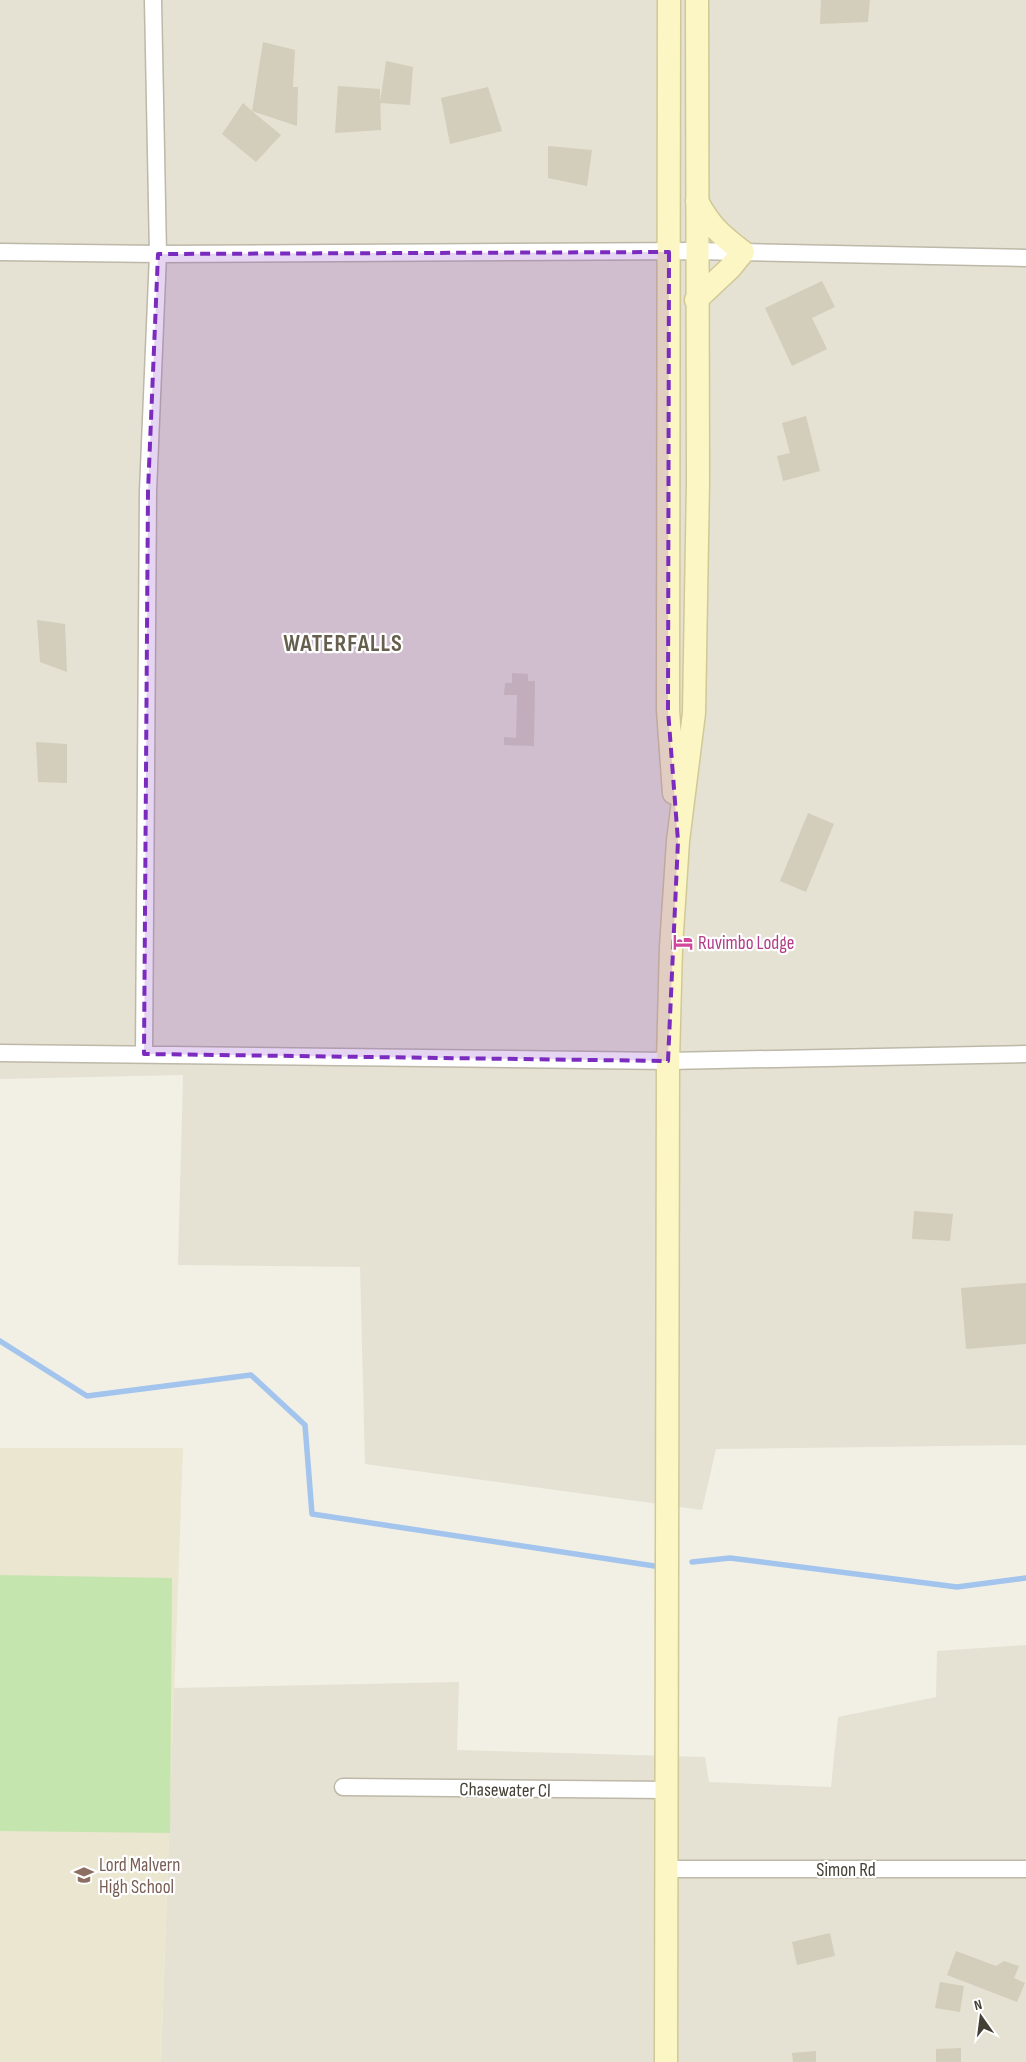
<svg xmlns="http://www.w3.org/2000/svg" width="1026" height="2062" font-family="'Sofia Sans Condensed',sans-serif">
<rect width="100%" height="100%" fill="#f2f0e5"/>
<!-- residential -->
<path fill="#e5e2d3" d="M0,0H1026V1445L716,1449L702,1510L365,1464L360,1267L178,1265L183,1075L0,1079Z
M1026,1645V2062H161L174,1688L459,1682L457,1750L705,1757L709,1782L831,1787L838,1717L936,1697L937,1651Z"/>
<!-- education -->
<path fill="#eae6cf" d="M0,1448H183L161,2062H0Z"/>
<!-- green -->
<path fill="#c5e5af" d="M0,1575L172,1578L170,1833L0,1831Z"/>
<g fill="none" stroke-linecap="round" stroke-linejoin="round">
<!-- stream -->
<path stroke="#a3c5ed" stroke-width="5.5" d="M0,1341L87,1396L251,1375L305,1425L312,1514L661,1567
M692,1562L730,1558L957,1587L1026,1578"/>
</g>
<!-- building -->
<path fill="#d3cdbb" d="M821,0H870L868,22L820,24Z
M263,42L295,50L293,87H298L297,126L252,111L281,135L256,162L222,134L243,103L252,111Z
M386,61L413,67L410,105L380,103Z
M338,86L380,89L381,130L335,133Z
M488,87L502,131L450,144L441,98Z
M548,146L592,150L587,186L548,178Z
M822,281L835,307L812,318L827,349L792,366L765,308Z
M806,416L820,471L783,481L777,456L790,453L782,423Z
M37,620L65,624L67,672L40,662Z
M512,673L528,674V681H535L534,746L504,745V737L516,738L517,695H504L505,683H512Z
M36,742L67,744V783L38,782Z
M808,813L834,824L806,892L780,881Z
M914,1211L953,1214L950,1241L912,1239Z
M1026,1283V1344L966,1349L961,1288Z
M830,1933L835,1956L797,1965L792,1942Z
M956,1951L996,1966L1004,1961L1019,1966L1014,1978L1025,1983L1017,2002L947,1975Z
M940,1982L964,1986L960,2012L935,2008Z
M961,2048V2062H936V2049Z
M816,2051V2062H793L792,2053Z"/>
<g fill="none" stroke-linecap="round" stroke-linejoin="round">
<defs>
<path id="street" d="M0,252L158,254L696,251L1026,258
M0,1053L668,1061L1026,1054
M144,1054L148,491L158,254L153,0
M343,1787L667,1790
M667,1869H1026"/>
<path id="secondary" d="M669,0L668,710L674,793
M696,300L730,268L743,252C721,235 710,226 697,201
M666,2062L668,1061L671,947L678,841L694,713L698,482L697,0"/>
</defs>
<!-- street casing -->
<use href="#street" stroke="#bdb8a8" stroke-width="19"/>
<!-- secondary casing -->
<use href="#secondary" stroke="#d0c897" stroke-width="25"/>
<!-- street -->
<use href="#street" stroke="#fff" stroke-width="16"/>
<!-- secondary -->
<use href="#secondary" stroke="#fcf6c5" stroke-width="22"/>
</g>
<!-- marked area -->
<path fill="#7b2cbf" fill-opacity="0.2" stroke="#7b2cbf" stroke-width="4" stroke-dasharray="10 6" stroke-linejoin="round" d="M669,252L668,710L678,841L668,1061L144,1054L148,491L158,254Z"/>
<!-- icons -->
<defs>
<symbol id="hotel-bare" viewBox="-9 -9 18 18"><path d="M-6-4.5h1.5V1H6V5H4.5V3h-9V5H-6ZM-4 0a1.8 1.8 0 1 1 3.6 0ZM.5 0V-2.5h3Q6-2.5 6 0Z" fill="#d1479c" stroke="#fff" stroke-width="2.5" paint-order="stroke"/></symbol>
<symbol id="school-bare" viewBox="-9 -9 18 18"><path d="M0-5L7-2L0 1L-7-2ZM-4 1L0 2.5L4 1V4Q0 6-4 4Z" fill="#8d6e63" stroke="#fff" stroke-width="2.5" paint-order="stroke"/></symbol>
</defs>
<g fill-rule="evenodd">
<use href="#hotel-bare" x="669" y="928" width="28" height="28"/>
<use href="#school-bare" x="70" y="1861" width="28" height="28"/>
</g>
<g text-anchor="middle" stroke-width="4.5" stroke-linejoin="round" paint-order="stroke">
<!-- hotel labels -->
<g font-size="19" fill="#b23c85" stroke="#fff" text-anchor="start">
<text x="698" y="949">Ruvimbo Lodge</text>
</g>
<!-- street labels -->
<g font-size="19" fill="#444035" stroke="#fff">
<text transform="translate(505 1789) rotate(1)" y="7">Chasewater Cl</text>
<text x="846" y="1876">Simon Rd</text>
</g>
<!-- education labels -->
<g font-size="19" fill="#785e54" stroke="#fff" text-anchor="start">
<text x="99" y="1871">Lord Malvern<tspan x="99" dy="22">High School</tspan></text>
</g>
<!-- district labels -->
<g font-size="24" font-weight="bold" letter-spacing="1" fill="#665f4d" stroke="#fff">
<text x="343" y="651">WATERFALLS</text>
</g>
</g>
<!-- north arrow -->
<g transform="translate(981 2017) rotate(346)" stroke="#ffffff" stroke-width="4" paint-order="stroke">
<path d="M0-4L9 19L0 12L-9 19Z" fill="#444035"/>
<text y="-8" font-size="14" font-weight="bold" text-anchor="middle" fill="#444035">N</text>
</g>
</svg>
